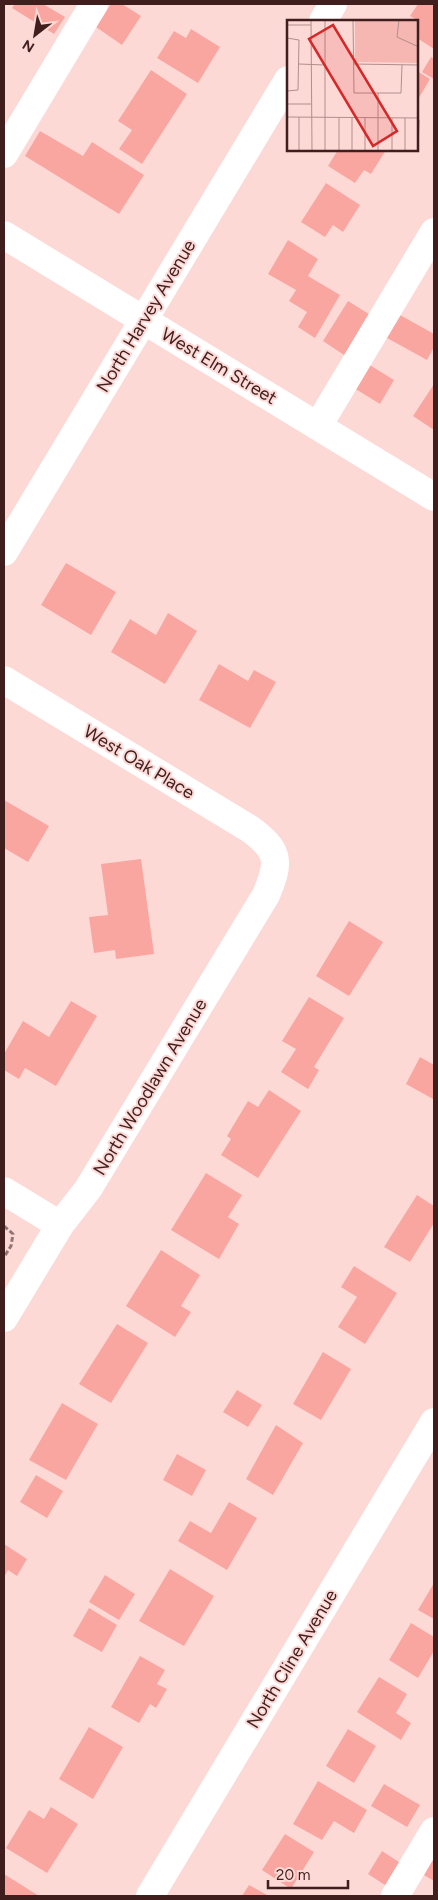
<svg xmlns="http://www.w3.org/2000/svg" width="438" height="1900" font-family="Figtree,sans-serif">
<rect width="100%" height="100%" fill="#fdd9d6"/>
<!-- building -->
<path fill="#faa6a0" d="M15,4H43L65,17L54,34L12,8Z
M111,4H122L141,16L122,45L96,27Z
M418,4H434V49L417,38V20L410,16Z
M191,29L220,47L198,83L157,58L174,31L186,38Z
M431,57L434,59V79L422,72Z
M151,70L187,94L142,164L119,149L132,130L118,121Z
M417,71L430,79L417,101Z
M40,131L83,156L92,142L144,175L119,214L25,156Z
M338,150H386L371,174L364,170L355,183L328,166Z
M326,183L360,205L343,232L333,225L325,237L301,222Z
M288,240L318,259L308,276L340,295L315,338L298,327L307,312L289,301L296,290L268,274Z
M348,301L372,316L347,357L323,341Z
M400,315L434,334V347L427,360L387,338Z
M368,364L394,380L380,404L354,388Z
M434,384V430L413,416Z
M66,563L116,592L91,635L41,605Z
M168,613L197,631L165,684L111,652L130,619L156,635Z
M219,664L248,681L254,670L276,682L250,728L199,700Z
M4,800L49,826L28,862L4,848Z
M141,859L154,954L116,959L115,950L94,953L89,917L108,915L101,864Z
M349,921L383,942L349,996L316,976Z
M309,997L344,1018L314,1067L319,1070L308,1089L281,1072L296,1049L282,1041Z
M71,1001L97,1016L56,1086L25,1068L19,1079L4,1070V1054L23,1021L49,1037Z
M420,1057L434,1065L433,1099L406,1084Z
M269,1090L301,1111L258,1178L221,1155L231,1139L227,1136L248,1101L258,1107Z
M206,1173L242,1195L228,1217L239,1224L219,1259L171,1230Z
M417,1195L434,1206V1223L410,1262L384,1247Z
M161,1250L200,1275L181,1306L191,1312L175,1337L126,1306Z
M354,1266L397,1293L365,1344L338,1327L357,1297L341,1287Z
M117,1324L148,1343L111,1403L79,1384Z
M323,1352L351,1369L321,1420L293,1404Z
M237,1390L262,1405L248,1427L223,1412Z
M62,1403L98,1424L66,1480L29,1460Z
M276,1425L303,1443L273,1495L246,1479Z
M177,1454L206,1470L192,1496L163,1480Z
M36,1475L63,1491L47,1518L20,1502Z
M229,1502L257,1518L227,1570L178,1541L190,1521L211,1533Z
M4,1544L27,1559L17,1576L8,1570L4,1577Z
M170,1569L214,1596L184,1646L139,1621Z
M105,1575L135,1594L119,1620L89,1602Z
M434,1583V1619L418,1610Z
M89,1608L117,1625L102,1652L73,1636Z
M411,1623L434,1637V1651L418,1678L389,1660Z
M140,1656L165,1670L157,1684L167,1689L156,1708L150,1704L139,1723L111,1707Z
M379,1677L407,1694L396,1713L411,1723L401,1740L357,1712Z
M89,1727L123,1747L93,1799L59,1779Z
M348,1729L376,1746L354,1783L326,1766Z
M318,1781L367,1810L354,1833L334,1821L322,1840L293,1824Z
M384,1784L420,1805L407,1827L371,1806Z
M51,1807L78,1824L47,1873L6,1848L29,1810L44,1819Z
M285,1834L314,1852L291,1889L262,1870Z
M382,1851L402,1864L388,1887L368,1874Z
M434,1857V1881L424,1875Z
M4,1874L39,1896H4Z
M249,1885L269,1896H242Z"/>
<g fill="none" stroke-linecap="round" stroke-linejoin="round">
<!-- path -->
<path stroke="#967472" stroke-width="3" stroke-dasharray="5 2.5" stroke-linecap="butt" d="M4,1226L13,1234L11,1246L4,1257"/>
<!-- minor -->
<path stroke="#fff" stroke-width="28" d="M323,21L333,4
M4,154L94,4
M4,235L434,497
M318,426L434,232
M4,552L288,80
M4,680L250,829C280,851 280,862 266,895L88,1189L60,1225L4,1318
M4,1191L60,1225
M150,1896L434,1422
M395,1896L434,1831"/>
</g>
<g text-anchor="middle" stroke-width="4" stroke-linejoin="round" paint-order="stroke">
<!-- street labels -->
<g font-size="18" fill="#3f1e1d" stroke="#fdd9d6">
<text transform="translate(146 316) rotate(-59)" y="6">North Harvey Avenue</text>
<text transform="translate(219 366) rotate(31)" y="6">West Elm Street</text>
<text transform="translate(139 762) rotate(31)" y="6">West Oak Place</text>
<text transform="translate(150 1087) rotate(-59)" y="6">North Woodlawn Avenue</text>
<text transform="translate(292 1659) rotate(-59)" y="6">North Cline Avenue</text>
</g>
</g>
<!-- overview -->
<g transform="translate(287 20)">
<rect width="131" height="131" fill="#fdd9d6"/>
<path d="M68,0H131V43L68,42Z" fill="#f6b7b2"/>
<path fill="none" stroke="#b18e8c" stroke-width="1" d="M24,0L25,131M38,0V131M66,0L67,73H114L115,45M112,0L110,17L132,27M0,5H24M0,18L12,20L11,70L0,71M12,44L38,45M66,44L132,45M91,73V131M0,84H24M0,97L132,98M12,97V131M52,98V131M78,98V131M65,131V98M105,131V98M118,131V98M131,131L132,100"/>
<path fill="#d62828" fill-opacity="0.15" stroke="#d62828" stroke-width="2.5" d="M46,5L110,111L86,126L22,19Z"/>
<rect width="131" height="131" fill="none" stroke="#3f1e1d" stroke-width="2.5"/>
</g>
<!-- border -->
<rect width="438" height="1900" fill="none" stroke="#3f1e1d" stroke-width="10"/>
<!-- north arrow -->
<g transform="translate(35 35) rotate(211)" stroke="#fdd9d6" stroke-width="4" paint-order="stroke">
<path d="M0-4L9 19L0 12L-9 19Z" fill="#3f1e1d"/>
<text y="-8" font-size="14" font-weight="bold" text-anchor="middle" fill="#3f1e1d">N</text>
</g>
<!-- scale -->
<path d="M268 1880v8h80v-8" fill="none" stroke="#3f1e1d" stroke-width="2.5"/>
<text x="276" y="1880" font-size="15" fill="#3f1e1d" stroke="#fdd9d6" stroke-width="4" paint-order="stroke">20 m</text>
</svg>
